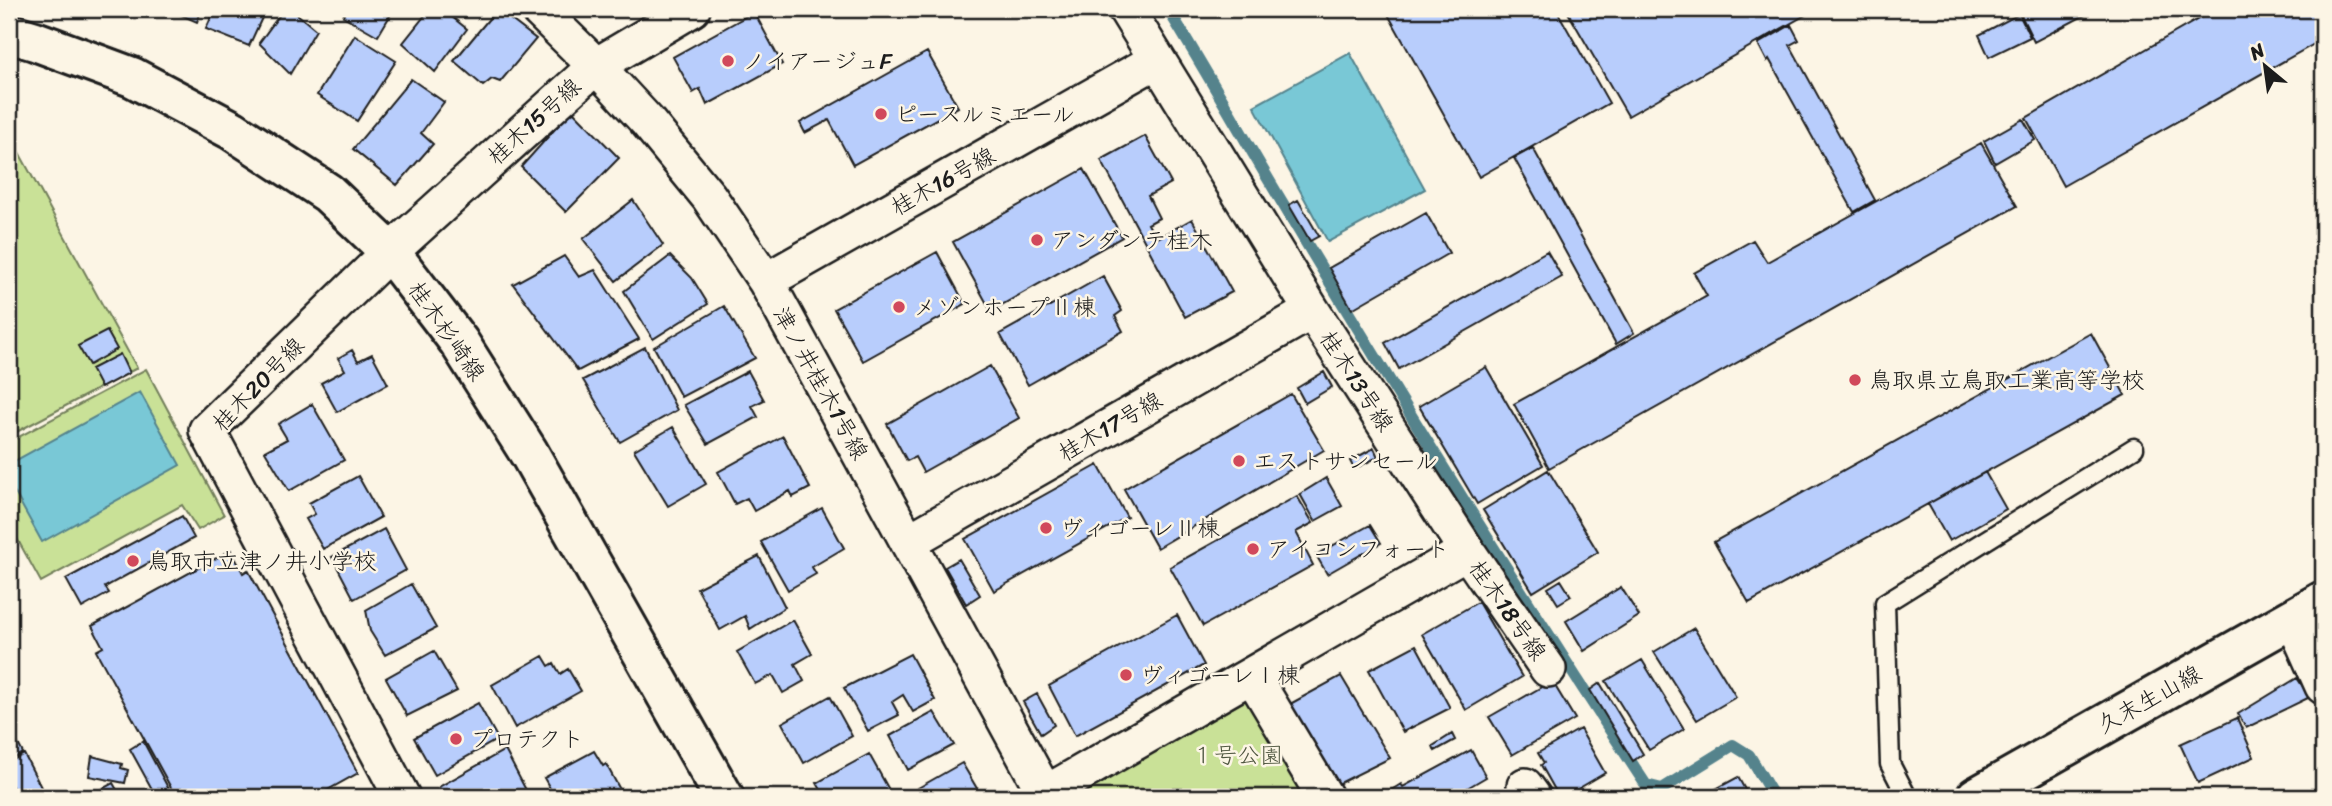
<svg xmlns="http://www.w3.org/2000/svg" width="2332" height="806" font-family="Sriracha,'Klee One',sans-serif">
<rect width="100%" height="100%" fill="#fcf5e5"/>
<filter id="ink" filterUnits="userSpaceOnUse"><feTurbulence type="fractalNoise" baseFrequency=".0143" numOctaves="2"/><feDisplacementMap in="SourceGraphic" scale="14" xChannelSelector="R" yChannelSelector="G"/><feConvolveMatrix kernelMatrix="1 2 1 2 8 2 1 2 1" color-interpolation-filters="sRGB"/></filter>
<g filter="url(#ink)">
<!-- green -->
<path fill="#c9e197" stroke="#727e5a" stroke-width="2" d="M9,134L137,368L9,436Z
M146,369L224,515L198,530L182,505L41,582L9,524V442Z
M1254,696L1309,797H1087L1089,788Z"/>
<!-- water -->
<path fill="#79c8d6" stroke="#54838c" stroke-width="2" d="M1350,53L1425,189L1328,242L1254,106Z
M140,392L180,465L42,542L9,482V464Z"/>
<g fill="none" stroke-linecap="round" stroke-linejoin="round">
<!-- stream -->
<path stroke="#54838c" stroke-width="12" d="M1168,9C1203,66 1236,124 1270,182C1391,386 1516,587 1646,785L1662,789L1733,745L1749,755L1774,797"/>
</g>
<!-- building -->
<path fill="#b8cdfc" stroke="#1c1c1c" stroke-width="2" d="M168,9H202L197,22Z
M215,9H266L249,46L206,29Z
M284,9H291L316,30L290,74L259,43Z
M347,9H394L378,36L343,16Z
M430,9H442L467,29L435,72L403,43Z
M497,9L536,39L500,82L492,79L483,86L454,61Z
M1385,9H1556L1609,103L1479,177Z
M1566,9H1816L1628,116Z
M2018,9H2085L2087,14L2034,42Z
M2216,9H2323V39L2063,186L2026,118Z
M754,12L782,64L707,105L700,89L693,93L673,57Z
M2019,14L2030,37L1989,57L1979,35Z
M1791,25L1799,40L1790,45L1875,200L1854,212L1769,59L1767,61L1758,44Z
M355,35L396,61L357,121L317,95Z
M927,52L958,107L853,165L829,120L805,133L800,123Z
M411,79L444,102L421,133L433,144L397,185L353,149Z
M572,110L619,158L566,212L521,167Z
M2023,119L2035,140L1995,163L1984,141Z
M1145,136L1171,183L1148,196L1159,218L1148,224L1156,239L1192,219L1232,292L1185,317L1101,160Z
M1981,143L2017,206L1549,468L1514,404L1707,296L1694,273L1753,240L1767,262Z
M1533,148L1634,333L1616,344L1514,158Z
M1084,169L1122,237L991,311L953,242Z
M633,200L663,245L616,281L583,239Z
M1298,200L1319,236L1310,241L1289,205Z
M1426,213L1449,253L1352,309L1329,268Z
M1547,251L1562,277L1399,369L1385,343Z
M937,252L965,304L863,361L834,309Z
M564,256L579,277L595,270L639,339L578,371L513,284Z
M670,256L692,278L708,304L653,339L624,291Z
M1103,276L1122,311L1115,316L1123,331L1028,385L1000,334Z
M724,306L755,358L681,397L654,347Z
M107,331L117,349L89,365L78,346Z
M2091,333L2125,395L1749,603L1714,542Z
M645,347L677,410L620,442L583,380Z
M352,350L358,361L372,354L388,384L337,412L321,383L345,370L338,358Z
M120,354L129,373L101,388L91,369Z
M990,366L1019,418L923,472L915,457L907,461L887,424Z
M1486,367L1543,465L1477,504L1419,406Z
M748,371L764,400L752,406L758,417L708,444L684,405Z
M1324,372L1332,387L1305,403L1297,388Z
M1291,394L1324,450L1157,548L1124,489Z
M312,404L344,460L289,491L265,451L287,439L278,424Z
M673,427L706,484L668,506L634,450Z
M783,436L810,488L793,497L790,491L754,511L747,498L735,504L718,472Z
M1374,448L1378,457L1354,469L1350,461Z
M1098,465L1127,517L994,591L965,539Z
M1548,470L1598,552L1533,592L1483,510Z
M1985,472L2006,509L1949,541L1928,504Z
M358,476L381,517L323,549L306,519L315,514L309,503Z
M1326,478L1342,506L1315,521L1300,494Z
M1297,496L1313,523L1296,532L1313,565L1203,626L1170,567Z
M822,508L844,548L812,567L816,574L788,590L761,542Z
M182,516L194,538L105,587L109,593L82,608L66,579Z
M1370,525L1381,543L1327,574L1316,555Z
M384,529L406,570L354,599L332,557Z
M231,550L243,573L248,570L358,773L315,797H176L96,651L103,647L92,626Z
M759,556L785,607L750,629L745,616L720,630L697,588Z
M959,559L980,595L966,604L945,567Z
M1561,580L1571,596L1558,604L1548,588Z
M411,584L436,628L385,655L370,631L366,610Z
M1621,587L1639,616L1584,651L1566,621Z
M1478,602L1522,677L1466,710L1422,634Z
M1177,615L1204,665L1075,736L1049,686Z
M793,620L812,654L795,664L804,681L783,693L773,675L755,684L737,652Z
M1694,628L1736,697L1697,720L1654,652Z
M1416,645L1450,708L1403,732L1369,670Z
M434,651L457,691L407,716L386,678Z
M910,654L935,700L913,712L903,695L892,702L899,715L868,731L844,688Z
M543,656L549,666L554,663L560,674L568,669L581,691L515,728L492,685Z
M1642,660L1684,729L1649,750L1606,681Z
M1341,676L1390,758L1328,789L1281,709Z
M2297,678L2310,697L2246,728L2238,714Z
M1552,681L1575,719L1512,755L1489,717Z
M1600,683L1643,754L1633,761L1590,690Z
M1037,694L1054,725L1041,734L1023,702Z
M830,696L852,736L804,763L782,723Z
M478,703L498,739L435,775L414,738Z
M934,712L954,745L908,770L890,736Z
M2237,718L2254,757L2198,783L2180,744Z
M9,727L23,753L9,761Z
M1580,729L1605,773L1564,797H1559L1541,765L1544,763L1538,753Z
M1452,734L1455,740L1435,751L1433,746Z
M143,741L173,797H136L152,789L130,749Z
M505,750L527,792L517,797H444L439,787Z
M1471,750L1486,777L1457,794L1459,797H1380L1401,784L1403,787Z
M594,751L603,766L606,764L624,797H555L544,778Z
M24,754L46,797H18L9,781V762Z
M869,754L893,797H825L817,783Z
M92,756L122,764L121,768L128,770L125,783L89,776Z
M962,763L982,797H914L911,792Z
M1738,777L1749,797H1701Z
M113,783L121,797H87Z"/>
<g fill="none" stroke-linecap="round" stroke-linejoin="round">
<defs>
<path id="lane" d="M1907,797L1890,764L1885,603L2134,448"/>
<path id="street" d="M538,9L596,66L646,120L709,197L766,281L1047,797
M766,281L1157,60
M908,542L1312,311
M1467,551L1548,669
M2293,619L2323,686
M1252,675L1325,797
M1525,786L1533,797
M1045,794L1467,551L1312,311L1126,9
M402,797L207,430L390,252L596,66L692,9"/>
<path id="secondary" d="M9,33L35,41L132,77L232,130L328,193L390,252L459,342L529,453L724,797
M1976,797L2323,601"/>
</defs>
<!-- lane casing -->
<use href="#lane" stroke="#1c1c1c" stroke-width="23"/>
<!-- street casing -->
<use href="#street" stroke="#1c1c1c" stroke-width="40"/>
<!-- secondary casing -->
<use href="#secondary" stroke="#1c1c1c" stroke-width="44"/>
<!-- lane -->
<use href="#lane" stroke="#fcf5e5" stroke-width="18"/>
<!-- street -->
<use href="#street" stroke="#fcf5e5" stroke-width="35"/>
<!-- secondary -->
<use href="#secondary" stroke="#fcf5e5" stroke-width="38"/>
</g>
</g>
<!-- markers -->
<g fill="#d1495b" stroke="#fcf5e5" stroke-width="2.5">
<circle cx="728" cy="61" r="7"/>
<circle cx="881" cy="114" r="7"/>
<circle cx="1037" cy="240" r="7"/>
<circle cx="899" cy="307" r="7"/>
<circle cx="1855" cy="380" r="7"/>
<circle cx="1239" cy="461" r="7"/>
<circle cx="1046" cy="528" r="7"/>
<circle cx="1253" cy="549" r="7"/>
<circle cx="133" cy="561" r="7"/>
<circle cx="1126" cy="675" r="7"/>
<circle cx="456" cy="739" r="7"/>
</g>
<g text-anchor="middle" stroke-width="5" stroke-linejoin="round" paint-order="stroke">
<!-- poi labels -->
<g font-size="23" fill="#1c1c1c" stroke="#fcf5e5" text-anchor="start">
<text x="742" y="69">ノイアージュF</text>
<text x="895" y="122">ピースルミエール</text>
<text x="1051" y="248">アンダンテ桂木</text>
<text x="913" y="315">メゾンホープⅡ棟</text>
<text x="1869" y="388">鳥取県立鳥取工業高等学校</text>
<text x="1253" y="469">エストサンセール</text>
<text x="1060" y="536">ヴィゴーレⅡ棟</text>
<text x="1267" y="557">アイコンフォート</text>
<text x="147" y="569">鳥取市立津ノ井小学校</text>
<text x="1140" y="683">ヴィゴーレⅠ棟</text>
<text x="470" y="747">プロテクト</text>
</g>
<!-- street labels -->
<g font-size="23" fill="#1c1c1c" stroke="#fcf5e5">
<text transform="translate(534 121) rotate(-42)" y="8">桂木15号線</text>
<text transform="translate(943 181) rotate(-29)" y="8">桂木16号線</text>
<text transform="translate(447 331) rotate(55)" y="8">桂木杉崎線</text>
<text transform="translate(1357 381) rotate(57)" y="8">桂木13号線</text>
<text transform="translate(821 383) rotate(61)" y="8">津ノ井桂木1号線</text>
<text transform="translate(258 384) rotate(-46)" y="8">桂木20号線</text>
<text transform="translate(1110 426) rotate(-30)" y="8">桂木17号線</text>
<text transform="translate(1508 610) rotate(55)" y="8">桂木18号線</text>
<text transform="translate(2149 699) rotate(-29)" y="8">久末生山線</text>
</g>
<!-- park labels -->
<g font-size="23" fill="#505741" stroke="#fcf5e5">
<text x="1237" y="763">１号公園</text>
</g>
</g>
<!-- margin -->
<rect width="2332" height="806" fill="none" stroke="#fcf5e5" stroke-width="35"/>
<rect x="18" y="18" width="2297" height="771" fill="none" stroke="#1c1c1c" stroke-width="2.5" filter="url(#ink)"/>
<!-- north arrow -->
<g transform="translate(2265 66) rotate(331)" stroke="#fcf5e5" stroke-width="5" paint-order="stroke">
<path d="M0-5L12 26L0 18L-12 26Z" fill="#1c1c1c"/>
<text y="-10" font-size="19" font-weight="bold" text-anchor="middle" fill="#1c1c1c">N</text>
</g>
</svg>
